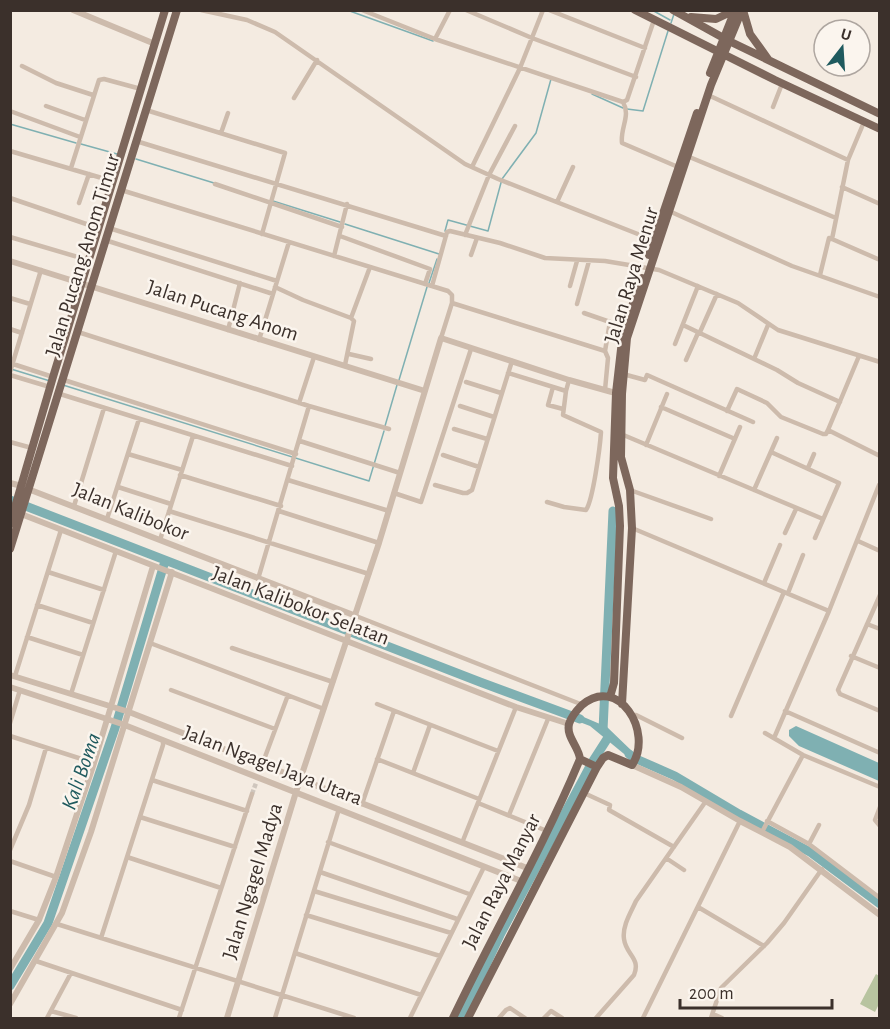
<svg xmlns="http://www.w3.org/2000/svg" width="890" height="1029" font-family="'Alegreya Sans',sans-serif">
<rect width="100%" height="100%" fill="#f4ebe1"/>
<!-- green -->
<path fill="#b8c4a0" d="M876,974L879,976V1004L875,1012L860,1004Z"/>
<!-- water -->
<path fill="#7fb0b2" d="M579,715L607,727L634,753L629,758L590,726L577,721Z
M796,726L879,763V781L799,746L789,736V730Z"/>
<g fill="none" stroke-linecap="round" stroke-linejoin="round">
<!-- stream -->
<path stroke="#7fb0b2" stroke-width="1.5" d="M347,10L433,41
M652,10L670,20
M671,23L674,14
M592,94L623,108
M627,109L643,111L668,31
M10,124L76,143
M81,144L117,154
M136,159L214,183
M273,201L340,222
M345,224L439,254
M445,231L448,220L488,231L502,179L536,133L551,79
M429,283L437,259
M11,369L50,381
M399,380L427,287
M63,385L369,481L384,431
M385,426L397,385"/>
<!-- river -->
<path stroke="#7fb0b2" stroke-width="9" d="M10,500L480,682L580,719
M603,730L613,511
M629,754L634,758L675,776L739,814L810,852L880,904
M593,761L609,736
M10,986L48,923L115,728L165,561
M461,1018L500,935L589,768"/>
<!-- minor-tunnel -->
<path stroke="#cfc6bd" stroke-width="4.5" stroke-dasharray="4.5 2" stroke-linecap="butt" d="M252,794L256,783"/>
<!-- minor -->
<path stroke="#cdbbac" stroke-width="4.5" d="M201,10L247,20L275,32L465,164L498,179L653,240
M362,10L435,39L623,102L627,100L654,20
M466,10L532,38L636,77
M549,10L645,48
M435,39L450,10
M22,66L56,83L93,95
M708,95L848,160
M294,98L317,60
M623,102C631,116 620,128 622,143L678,167
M46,106L85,120
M773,107L782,84
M146,110L285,153L262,234
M10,111L80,137
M221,133L228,113
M136,141L446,236
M10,151L112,181
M687,156L836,218
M472,167L520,68L543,10
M71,168L99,80L104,79L141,89
M215,184L342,227
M842,187L880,204
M121,190L448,291L452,295V303L441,338
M10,198L98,228
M557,202L573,167
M79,203L89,174
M669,211L792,266L880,297
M109,228L277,281
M465,235L489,175L515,126
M340,236L430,269L425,284
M10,237L88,260
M832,239L848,160L864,122
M832,239L880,260
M105,240L273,294
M471,255L477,238
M334,256L347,204
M820,275L829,238L832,239
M432,286L447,232L450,231L500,243L545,258L605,261L659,270L738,303L778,330L880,362
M570,286L577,261
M275,287L303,300L351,318
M10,298L30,304
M452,303L605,351L608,358L605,390
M577,304L589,261
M584,313L610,322L605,351
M683,325L777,370L798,383L840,402
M10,329L22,333
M228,330L240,283
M78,332L309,406L389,429
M700,332L717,294
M259,340L289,242
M675,344L698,286
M349,354L371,359
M754,359L768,325
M686,360L698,333
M10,363L53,377
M345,365L354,321L351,318L370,267
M10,372L41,270
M508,373L566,391L569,380
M623,374L645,380L647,375L753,422
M10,375L50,387
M64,380L296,454
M466,382L501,393
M553,387L548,405L563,409
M60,394L292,466
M299,403L314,357
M460,406L494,417
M661,407L735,439
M727,411L737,389L767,403L781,417L823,434H826L828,430
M454,429L487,439
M828,430L859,356
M828,430L880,456
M621,434L823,519
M300,441L400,473
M10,442L32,448
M646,445L667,394
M771,452L839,483L815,538
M128,454L182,470
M443,455L479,467
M808,468L814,454
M180,475L281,506
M719,476L740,427
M288,480L389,511
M435,485L463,493H467L472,490L512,361
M118,487L171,504
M630,490L711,519
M754,490L777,438
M394,493L421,502L471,349
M547,502L564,507L586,510C593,500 600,447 601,432L563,415L566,391
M74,506L104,408
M169,511L369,574
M279,511L379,543
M107,519L139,419
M632,528L829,611
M785,533L796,509
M160,540L193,436
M858,541L880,551
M48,572L104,590
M258,579L309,406
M764,583L780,545
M788,593L803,555
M880,595L838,690L840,694L880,711
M37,605L93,623
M356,616L583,705
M867,624L880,629
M27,637L83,655
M150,643L324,709
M232,648L333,682
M851,656L880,668
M15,676L61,530
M171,690L275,729
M71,694L116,551
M377,704L498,751
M785,711L880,753
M631,715H636L682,738
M731,716L784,592
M10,723L20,690
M765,733L803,755L880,787
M10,736L94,763
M774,738L829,611L879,485
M377,759L479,799
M262,765L288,695
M413,773L430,725
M152,780L247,811
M584,793L610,805L609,810L674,847
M478,803L547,831
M362,804L394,711
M880,807L875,820L880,826
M509,815L548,719
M140,817L235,847
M767,821L809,844L880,898
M762,832L803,755
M328,842L469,894
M462,843L516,707
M809,844L819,825
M10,850L29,805L46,748
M127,857L221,888
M666,858L684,870
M10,861L56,877
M320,872L457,919
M314,891L451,933
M698,907L764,946
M10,911L39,920
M306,915L440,956
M57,924L354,1018
M101,938L163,745V740
M295,953L421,995
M36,961L182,1010
M51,1011L76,1018
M713,1014L722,1018
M47,1018L71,973
M179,1018L252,794
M275,1018L339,809
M410,1018L484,867
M499,1018L506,1010L510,1008L525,1018
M544,1018L551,1011L562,1018
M596,1018L634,975C641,958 626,955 624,939C622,926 631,912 636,901L706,801
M643,1018L740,821
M711,1018L721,988L767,943L784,923L822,869"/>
<!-- tertiary -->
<path stroke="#cdbbac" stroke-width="6" d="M73,10L155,44
M10,261L425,391
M10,483L22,486
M28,489L356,616
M21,514L516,707L569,724
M10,675L129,712L527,868
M10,687L122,724L521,881
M632,765L681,787L740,821L790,847L880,915
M10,969L39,920L56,877L94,763L153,566
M10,1004L62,913L91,832L172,572
M227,1018L296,792L379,543L441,338L569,380L619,394"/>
<!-- primary -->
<path stroke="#7d675c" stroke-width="8" d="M635,10L775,80L880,129
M673,10L729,41L880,114
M743,10L750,34L768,59
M691,17L716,19L735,10
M710,73L735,10
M649,255L697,113
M10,524L53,377L165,10
M10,549L177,10
M610,697L614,683L620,526L619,506L613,478L616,393L623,332L642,278
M622,704L632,528L630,490L621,457L622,394L627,338L711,85L742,10
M580,759L597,767
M453,1018C494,932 543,848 580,759
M468,1018L597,767L603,758L608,755L632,765C654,732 618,674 582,705C577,710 571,717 569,724C566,737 579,747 580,759"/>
</g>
<g text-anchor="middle" stroke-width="5" stroke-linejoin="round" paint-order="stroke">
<!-- street labels -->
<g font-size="21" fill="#3b302b" stroke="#fbf5ee">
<text transform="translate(82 255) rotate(-73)" y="7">Jalan Pucang Anom Timur</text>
<text transform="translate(631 275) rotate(-73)" y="7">Jalan Raya Menur</text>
<text transform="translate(223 310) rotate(18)" y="7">Jalan Pucang Anom</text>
<text transform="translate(131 511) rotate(22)" y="7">Jalan Kalibokor</text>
<text transform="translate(301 605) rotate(21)" y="7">Jalan Kalibokor Selatan</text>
<text transform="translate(273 765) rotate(21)" y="7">Jalan Ngagel Jaya Utara</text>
<text transform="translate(252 881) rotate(-73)" y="7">Jalan Ngagel Madya</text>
<text transform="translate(501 881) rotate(-63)" y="7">Jalan Raya Manyar</text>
</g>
<!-- water labels -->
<g font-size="22" font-style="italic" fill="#1f5a5e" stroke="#fbf5ee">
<text transform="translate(80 771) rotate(-71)" y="8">Kali Boma</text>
</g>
</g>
<!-- border -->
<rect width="890" height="1029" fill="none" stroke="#3b302b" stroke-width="24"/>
<!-- north arrow -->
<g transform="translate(842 48) rotate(17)"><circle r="28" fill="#fbf5ee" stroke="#aea6a0" stroke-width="1.5"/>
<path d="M0-4.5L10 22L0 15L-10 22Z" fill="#1f5a5e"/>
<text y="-9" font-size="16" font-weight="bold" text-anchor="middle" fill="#3b302b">U</text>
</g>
<!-- scale -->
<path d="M680 999v9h152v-9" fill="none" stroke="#3b302b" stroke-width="3"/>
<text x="689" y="999" font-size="18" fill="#3b302b" stroke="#fbf5ee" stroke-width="4.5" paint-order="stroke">200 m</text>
</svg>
